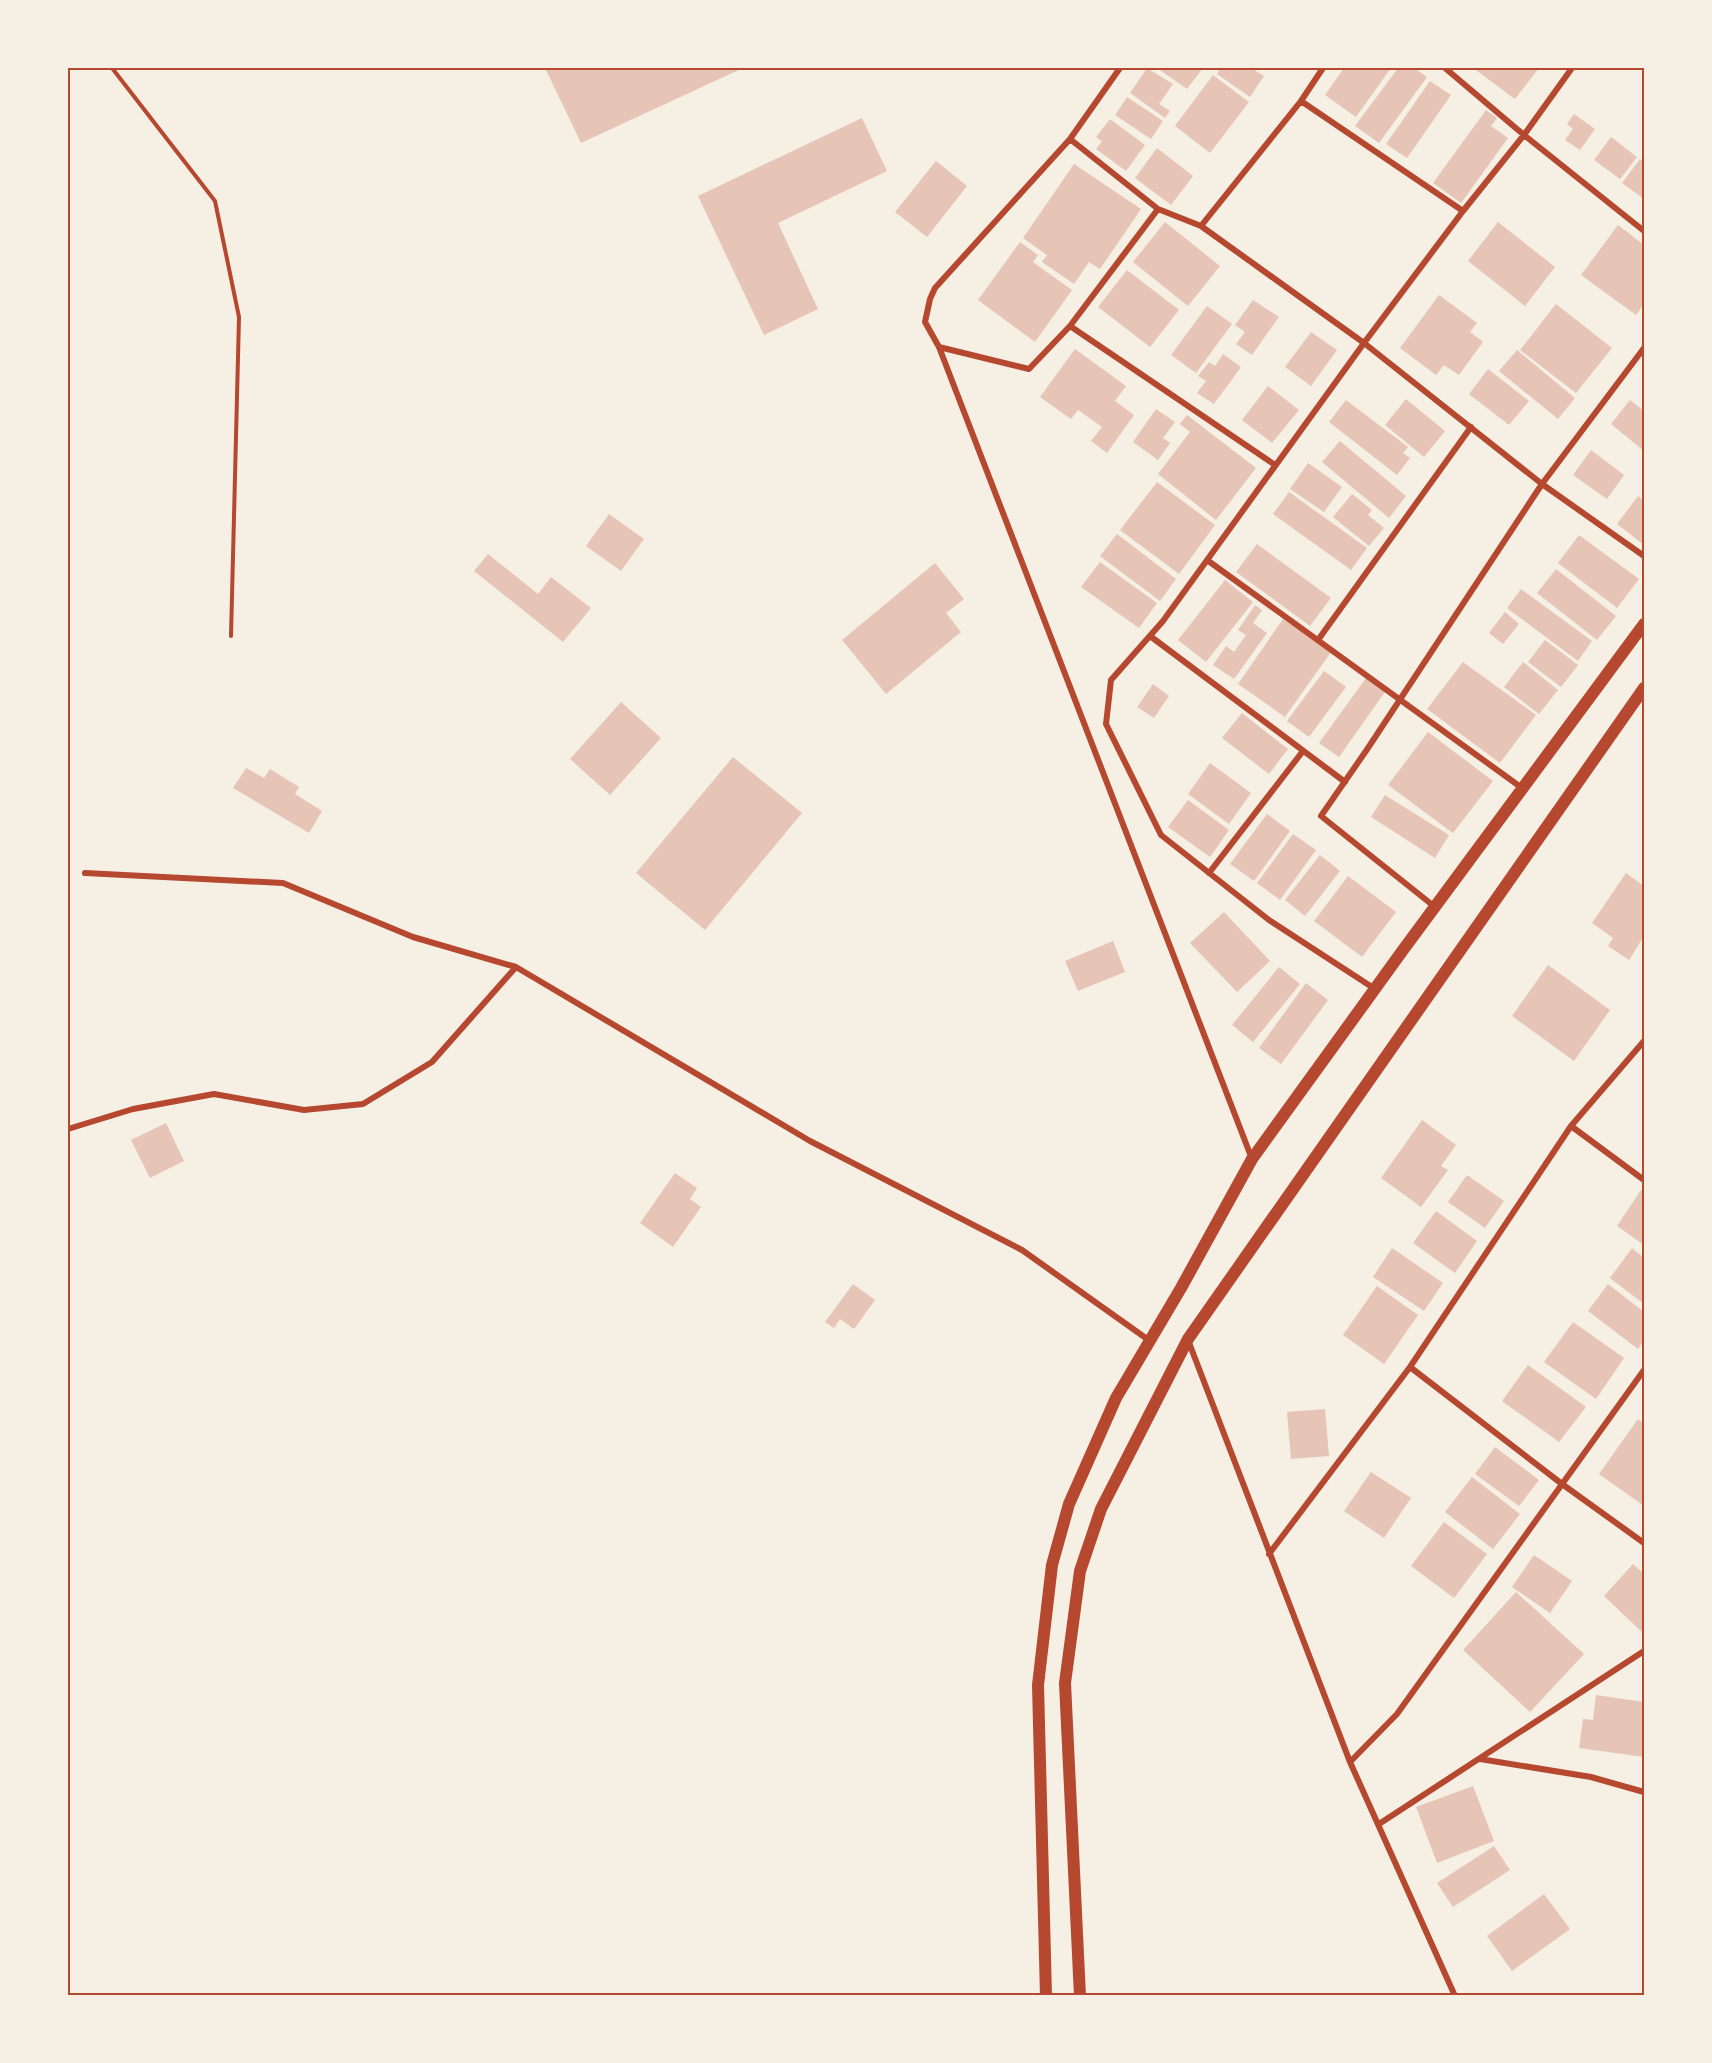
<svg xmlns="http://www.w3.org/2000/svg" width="1712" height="2063" font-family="Rubik,sans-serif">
<rect width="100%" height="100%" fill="#f6efe4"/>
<!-- building -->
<path fill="#e6c5b7" d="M545,68H743L581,143Z
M1147,68L1173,84L1159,104L1170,111L1165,118L1130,93Z
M1157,68H1203L1187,89Z
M1221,68H1251L1264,76L1250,97L1217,74Z
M1344,68H1391L1356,117L1325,95Z
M1398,68H1414L1427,77L1379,143L1355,126Z
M1473,68H1539L1515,99Z
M1213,75L1249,102L1210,153L1175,126Z
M1430,81L1451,95L1407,158L1386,144Z
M1127,97L1163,121L1151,139L1115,115Z
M1486,110L1497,118L1491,126L1508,138L1461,203L1433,183Z
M1574,114L1595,129L1580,150L1565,140L1573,129L1567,124Z
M862,118L887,171L778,223L818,309L764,335L698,196Z
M1110,119L1145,145L1126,171L1096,149L1102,141L1096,137Z
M1611,137L1637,157L1620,179L1594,160Z
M1157,148L1193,176L1171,205L1135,178Z
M1640,159L1644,162V199L1622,183Z
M936,161L967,186L927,237L895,212Z
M1074,164L1141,209L1100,269L1089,262L1074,284L1042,262L1047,255L1023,238Z
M1165,222L1220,266L1188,306L1133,262Z
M1498,222L1555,267L1525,306L1468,261Z
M1618,225L1644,245V304L1636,315L1581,275Z
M1020,242L1038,255L1033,262L1072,290L1035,342L978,300Z
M1127,270L1179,310L1150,347L1098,307Z
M1439,295L1477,323L1470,332L1483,342L1459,375L1444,365L1436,375L1400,348Z
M1253,300L1279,317L1252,355L1236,344L1245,332L1235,325Z
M1556,304L1612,348L1576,393L1520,350Z
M1207,306L1232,324L1196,373L1171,355Z
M1311,332L1337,350L1311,386L1285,367Z
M1075,349L1126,386L1115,401L1134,415L1107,453L1091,441L1102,427L1078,410L1071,419L1040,397Z
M1517,350L1575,398L1558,419L1499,371Z
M1223,354L1241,367L1214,404L1197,393L1206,381L1198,376L1209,362L1215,366Z
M1488,369L1529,401L1509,425L1469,394Z
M1268,386L1299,410L1272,443L1242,420Z
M1406,399L1445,431L1424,457L1385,425Z
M1346,400L1408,447L1403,453L1410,458L1397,475L1329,422Z
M1630,400L1644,411V451L1611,424Z
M1156,409L1175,422L1163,438L1170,443L1158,460L1133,442Z
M1187,415L1256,468L1216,520L1158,474L1190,432L1180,424Z
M1340,441L1406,496L1389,518L1322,462Z
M1591,450L1624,475L1607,499L1573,475Z
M1308,463L1342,487L1324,512L1290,489Z
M1157,482L1215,525L1179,574L1120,530Z
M1289,492L1367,548L1351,570L1273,514Z
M1352,494L1372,510L1368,515L1384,528L1369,546L1333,517Z
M1638,496L1644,501V545L1617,524Z
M609,514L644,539L621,571L586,546Z
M1117,534L1176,579L1160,601L1100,556Z
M1579,535L1639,579L1617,608L1558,563Z
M1257,544L1331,598L1310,626L1236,572Z
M488,554L538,594L551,577L591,608L563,642L474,571Z
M1100,562L1157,603L1139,628L1081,587Z
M935,563L964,599L946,613L961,632L886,694L842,640Z
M1556,569L1616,616L1597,640L1537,593Z
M1225,580L1253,602L1206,662L1178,640Z
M1521,589L1592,641L1578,661L1507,608Z
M1255,605L1262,610L1253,623L1267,633L1234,679L1213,665L1226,646L1234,652L1246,635L1238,630Z
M1505,612L1519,624L1503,644L1489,633Z
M1283,619L1331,652L1285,717L1238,684Z
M1545,640L1578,665L1561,687L1528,662Z
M1463,662L1536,715L1500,763L1427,709Z
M1523,662L1558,690L1539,714L1504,687Z
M1324,671L1346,687L1309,737L1287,721Z
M1366,678L1385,692L1339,757L1319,743Z
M1153,684L1169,696L1154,718L1137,707Z
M621,702L661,738L610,795L570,759Z
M1242,713L1288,749L1269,774L1222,738Z
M1428,732L1493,781L1453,833L1388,785Z
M733,757L802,813L705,930L636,873Z
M1210,763L1251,793L1229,824L1188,794Z
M246,768L264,778L270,769L299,787L295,794L322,811L309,833L233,788Z
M1385,795L1449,835L1435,858L1371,817Z
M1188,800L1229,830L1210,857L1168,827Z
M1267,814L1290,831L1254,881L1230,864Z
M1293,834L1316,850L1280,900L1257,883Z
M1320,855L1340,871L1305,916L1285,900Z
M1626,873L1644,886V936L1629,960L1608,946L1613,938L1592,923Z
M1348,876L1396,912L1362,957L1314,921Z
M1224,912L1270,961L1237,992L1190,943Z
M1113,941L1125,972L1078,991L1065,961Z
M1548,965L1610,1010L1574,1061L1512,1016Z
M1279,967L1300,984L1253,1042L1232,1025Z
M1306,983L1328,1000L1281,1064L1259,1048Z
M1422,1120L1456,1145L1441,1166L1448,1170L1421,1207L1381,1178Z
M166,1123L184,1161L150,1178L131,1140Z
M675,1173L697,1188L690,1199L701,1207L673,1247L640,1223Z
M1467,1175L1504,1201L1485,1228L1448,1202Z
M1641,1190L1644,1192V1245L1617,1226Z
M1436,1211L1477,1241L1455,1273L1413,1243Z
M1392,1248L1443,1283L1424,1311L1373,1277Z
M1632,1248L1644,1258V1304L1610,1278Z
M853,1284L875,1300L854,1329L840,1319L834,1328L825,1322Z
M1608,1284L1644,1312V1340L1638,1349L1588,1311Z
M1377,1286L1418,1315L1384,1364L1343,1335Z
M1573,1322L1624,1358L1596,1399L1544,1362Z
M1528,1365L1586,1407L1559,1442L1502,1401Z
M1325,1409L1329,1456L1291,1459L1287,1412Z
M1638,1419L1644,1424V1506L1599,1474Z
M1495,1447L1539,1480L1519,1506L1475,1474Z
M1371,1472L1411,1498L1384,1538L1344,1511Z
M1472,1477L1520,1514L1493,1549L1445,1512Z
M1444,1522L1487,1554L1454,1598L1411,1566Z
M1534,1555L1572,1581L1550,1613L1512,1587Z
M1633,1564L1644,1574V1634L1604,1596Z
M1516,1592L1584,1654L1530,1712L1463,1650Z
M1596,1695L1644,1702V1757L1579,1748L1583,1719L1593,1720Z
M1473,1786L1494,1841L1437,1863L1416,1807Z
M1494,1846L1510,1870L1453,1907L1437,1883Z
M1544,1894L1570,1929L1512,1971L1487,1936Z"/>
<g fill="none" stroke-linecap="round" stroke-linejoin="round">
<!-- path -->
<path stroke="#b5482f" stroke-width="4" d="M112,68L215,201L239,317L231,636"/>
<!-- minor -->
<path stroke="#b5482f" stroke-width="6" d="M1120,68L1070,139L935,288L930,299L925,322L939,347L1252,1159
M1445,68L1524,135L1644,231
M1301,101L1463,211
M1070,139L1158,209L1201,226L1364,343L1542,484L1644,556
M1201,226L1301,101L1323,68
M1070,326L1275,465
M939,347L1029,369L1070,326L1158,209
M1207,560L1522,788
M1150,636L1345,782
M1318,640L1471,427
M85,873L283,883L413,937L516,967L810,1141L1022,1250L1150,1341
M1209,873L1303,751
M1435,907L1321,816L1368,748L1542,484L1644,348
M1375,989L1269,920L1161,835L1106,724L1111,680L1163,621L1364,343L1463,211L1524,135L1572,68
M1571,1126L1644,1180
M68,1129L133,1109L214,1094L304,1110L363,1104L432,1062L516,967
M1188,1340L1350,1762L1455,1996
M1410,1367L1562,1484L1644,1543
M1269,1554L1410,1367L1571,1126L1644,1041
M1480,1759L1591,1777L1644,1792
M1350,1762L1397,1714L1644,1370
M1379,1824L1644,1651"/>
<!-- secondary -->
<path stroke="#b5482f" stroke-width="12" d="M1046,1996L1038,1685L1052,1565L1069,1504L1116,1398L1181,1288L1252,1159L1403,950L1644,624
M1080,1996L1065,1683L1080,1571L1101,1509L1188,1339L1644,688"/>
</g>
<!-- border -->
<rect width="1712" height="2063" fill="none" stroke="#f6efe4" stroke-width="138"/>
<rect x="69" y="69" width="1574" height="1925" fill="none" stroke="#b5482f" stroke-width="2"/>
</svg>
